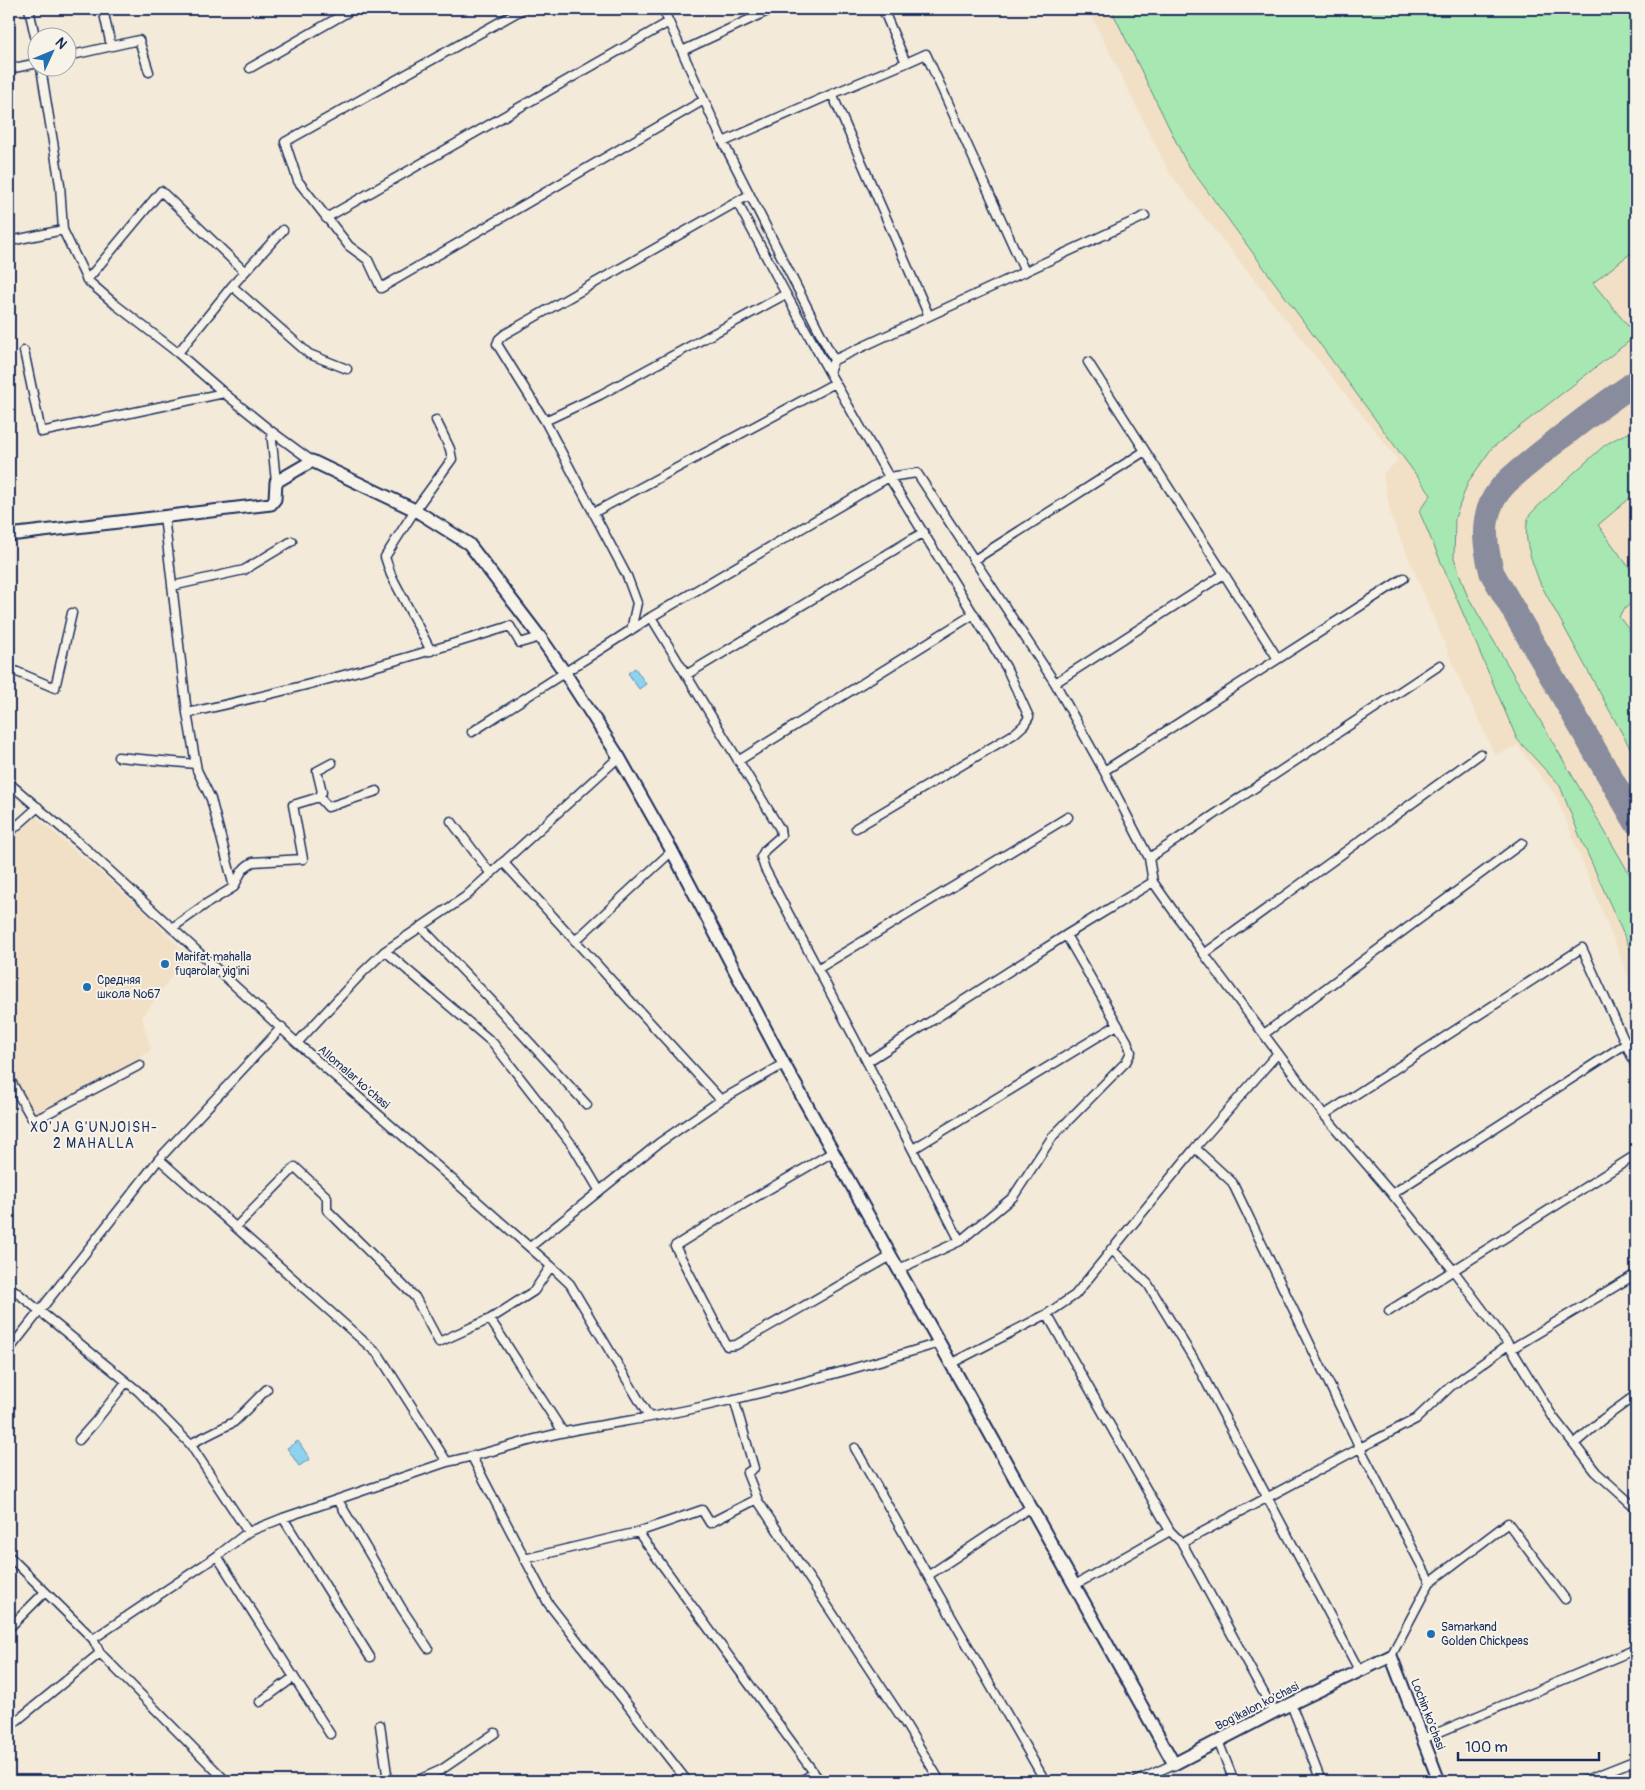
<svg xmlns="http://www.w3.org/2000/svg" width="1645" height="1790" font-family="Pangolin,sans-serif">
<rect width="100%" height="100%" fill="#f4ead9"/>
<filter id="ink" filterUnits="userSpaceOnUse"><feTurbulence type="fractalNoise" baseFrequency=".02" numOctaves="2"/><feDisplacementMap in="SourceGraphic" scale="10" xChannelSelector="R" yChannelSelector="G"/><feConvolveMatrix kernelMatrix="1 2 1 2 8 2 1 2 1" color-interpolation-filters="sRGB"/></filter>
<g filter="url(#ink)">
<!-- built -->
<path fill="#f1e0c6" d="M1088,9H1636V996L1556,796L1518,746L1495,755L1459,678L1391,516L1383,474L1398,460L1170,174Z
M35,816L143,910L187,955L142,1018L151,1050L131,1065L34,1114L23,1091L9,1072V839L25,828Z"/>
<!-- green -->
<path fill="#a7e8b2" stroke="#618c88" d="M1111,9H1636V249L1593,283L1636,336L1492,448L1468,482L1455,518L1454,558L1467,595L1636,885V962L1580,837L1560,786L1517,739L1419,511L1431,495L1186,162Z
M1636,431V493L1598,525L1636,577V599L1622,611L1619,617L1636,639V759L1540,583C1533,563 1521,538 1529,516C1531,511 1597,452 1605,445C1615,439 1625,433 1636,431Z"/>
<!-- water -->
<path fill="#8dd2ef" stroke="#5f91b5" d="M635,668L646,684L639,689L628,673Z
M298,1441L310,1459L299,1466L287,1448Z"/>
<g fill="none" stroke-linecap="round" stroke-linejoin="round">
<!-- taxiway -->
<path stroke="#888c9c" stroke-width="25" d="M1636,382C1601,406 1568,431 1535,458C1520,471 1501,483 1492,502C1481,525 1486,550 1492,573L1636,822"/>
<defs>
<path id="street" d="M29,9L38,50
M103,9L111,46
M523,9L285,142L298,181L349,246L368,260L381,288L704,100
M663,9L723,142L834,360L829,372L889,477L1006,667L1029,717L1024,725L1014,734L856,828
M883,9L906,63L926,54L1025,272
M682,51L772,9
M68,56L139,40L149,72
M906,63L832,94L929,316
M41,68L60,185L63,230L87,280L116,305L178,353L224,393L271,431L276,482
M250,68L353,9
M9,69L38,63
M723,142L832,94
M737,202L786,294
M326,218L669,22
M10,241L63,230
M87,280L161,191L244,271
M232,286L309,354L347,369
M24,351L41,432L224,393
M178,353L232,286L283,230
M834,360L1145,216
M545,421L600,395L786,294L829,372
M271,431L312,461
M593,513L835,383
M164,516L187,713L197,770L211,799L234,887L206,904L172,928
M974,560L1145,451
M1224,574L1278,659
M172,586L244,570L292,541
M651,617L780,829L781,836L765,850L761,857L765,869L867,1062L960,1241
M631,630L637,603L627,576L545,421L497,344L499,339L505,334L749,195
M431,651L391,575L385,557L415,510L452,459L450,449L436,420
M9,670L15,671L55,688L72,613
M686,675L924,532
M1055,683L1224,574L1088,362
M187,713C296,690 403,660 510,626L520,643L540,637
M472,732L651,617L889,477L917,473L1055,683L1104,771L1149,858L1153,882L1204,954L1324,1115L1392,1194L1453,1270L1509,1345L1553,1417L1596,1472L1636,1508
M118,757L196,764
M738,761L974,614
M1104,771L1404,578
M9,783L84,847L297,1043L551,1266L570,1284L649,1417
M319,797L322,792L317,771L332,763
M451,821L491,874
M9,833L38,807
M1149,858L1440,665
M503,862L721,1100
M234,887C240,875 241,868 253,862L303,859L293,805L319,797L328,807L377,791
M421,927L489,998L587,1105
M575,941L672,851
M385,951L493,1043L573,1146L599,1190
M1204,954L1480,754
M819,968L1068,817
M1264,1034L1522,843
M297,1043L363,972L385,951L465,897L619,757
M867,1062L1066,935L1153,882
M9,1078L31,1117L36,1118L41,1117L140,1065
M1324,1115L1582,948L1636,1066
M913,1149L1117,1025
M833,1152L728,1213L675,1246L727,1346L736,1345L891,1256
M159,1159L379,1355L447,1462
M1392,1194L1627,1043
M236,1227L295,1167L327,1197V1210L415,1297L439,1342L490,1319L534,1291L551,1266
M530,1247L659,1143L721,1100L784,1064
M1111,1249L1148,1284L1195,1361L1360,1672
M899,1269L960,1241L1013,1197L1053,1136L1126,1062L1131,1052L1127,1041L1066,935
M9,1286L138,1391L190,1444L248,1532
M1389,1311L1636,1155
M1047,1314L1170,1531
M490,1319L563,1432
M9,1350L159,1159L282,1027
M950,1364L1047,1314L1075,1295L1195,1148
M734,1399L754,1468L747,1473L758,1501L903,1720L940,1781
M79,1440L95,1422L126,1382
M190,1444L234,1422L267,1389
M1574,1444L1603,1419L1636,1395
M855,1448L1045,1781
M472,1457L548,1603L687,1781
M338,1500L402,1609L428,1648
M283,1518L370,1657
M638,1532L702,1510L710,1523L757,1499
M1182,1543L1274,1712
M9,1556L93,1639L100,1653L226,1781
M217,1556L330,1734
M524,1559L638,1532L820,1781
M929,1575L1031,1507
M1430,1582L1508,1523L1565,1599
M1075,1585L1170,1531L1182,1543L1360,1448L1232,1182L1195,1148L1278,1053
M9,1628L45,1592
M93,1639L217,1556L248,1532L283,1518L447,1462C487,1454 526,1440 565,1432C609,1423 653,1418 696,1408C778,1390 859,1368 939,1343
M1633,1650L1636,1660
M1391,1656L1430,1582L1360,1448L1416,1419L1451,1386L1508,1345L1511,1349L1636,1274
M260,1702L294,1677
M1291,1704L1321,1781
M380,1725L388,1781
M9,1727L100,1653
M1423,1739L1636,1649
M1218,1741L1234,1781
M416,1781L441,1770L495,1733
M801,1781L814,1773
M1137,1781L1174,1764
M1583,1781L1636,1760"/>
<path id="secondary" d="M9,535L271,504L275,499L276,482L312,461L415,510L469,544L540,637L565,673L619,757L672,851L784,1064L1174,1764L1274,1712L1391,1656L1439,1781"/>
</defs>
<!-- street casing -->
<use href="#street" stroke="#1b2f5e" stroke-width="11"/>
<!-- secondary casing -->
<use href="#secondary" stroke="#1b2f5e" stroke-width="15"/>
<!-- street -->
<use href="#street" stroke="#f7f3e8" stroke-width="8"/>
<!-- secondary -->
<use href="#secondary" stroke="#f7f3e8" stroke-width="11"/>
</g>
</g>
<!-- markers -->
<g fill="#1f6fb2" stroke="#f7f3e8" stroke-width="2">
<circle cx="165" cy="964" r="5"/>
<circle cx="87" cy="987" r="5"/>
<circle cx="1431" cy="1634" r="5"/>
</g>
<g text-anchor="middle" stroke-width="4" stroke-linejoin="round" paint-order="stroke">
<!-- poi labels -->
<g font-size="12" fill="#1b2f5e" stroke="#f7f3e8" text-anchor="start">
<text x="175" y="961">Marifat mahalla<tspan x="175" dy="14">fuqarolar yig'ini</tspan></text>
<text x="97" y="984">Средняя<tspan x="97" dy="14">школа №67</tspan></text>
<text x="1441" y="1631">Samarkand<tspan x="1441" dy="14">Golden Chickpeas</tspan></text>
</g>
<!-- street labels -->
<g font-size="12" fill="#1b2f5e" stroke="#f7f3e8">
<text transform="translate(354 1077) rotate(41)" y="4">Allomalar ko'chasi</text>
<text transform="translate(1257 1706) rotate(-27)" y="4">Bog'ikalon ko'chasi</text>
<text transform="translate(1428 1714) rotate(69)" y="4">Lochin ko'chasi</text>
</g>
<!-- neighbourhood labels -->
<g font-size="14" letter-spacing="1" fill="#1b2f5e" stroke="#f7f3e8">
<text x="94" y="1132">XO'JA G'UNJOISH-<tspan x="94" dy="16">2 MAHALLA</tspan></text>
</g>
</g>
<!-- margin -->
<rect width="1645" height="1790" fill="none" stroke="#f7f3e8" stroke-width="30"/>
<rect x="15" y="15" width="1615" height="1760" fill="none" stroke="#1b2f5e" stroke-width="2" filter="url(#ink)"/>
<!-- north arrow -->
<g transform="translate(52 52) rotate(46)"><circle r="24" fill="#f7f3e8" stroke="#9fa5b1"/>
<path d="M0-4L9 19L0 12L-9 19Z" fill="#1f6fb2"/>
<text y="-8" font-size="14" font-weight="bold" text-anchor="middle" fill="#1b2f5e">N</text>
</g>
<!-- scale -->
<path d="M1458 1752v8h141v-8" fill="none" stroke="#1b2f5e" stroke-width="2.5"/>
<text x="1465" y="1752" font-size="15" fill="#1b2f5e" stroke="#f7f3e8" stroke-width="4" paint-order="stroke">100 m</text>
</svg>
